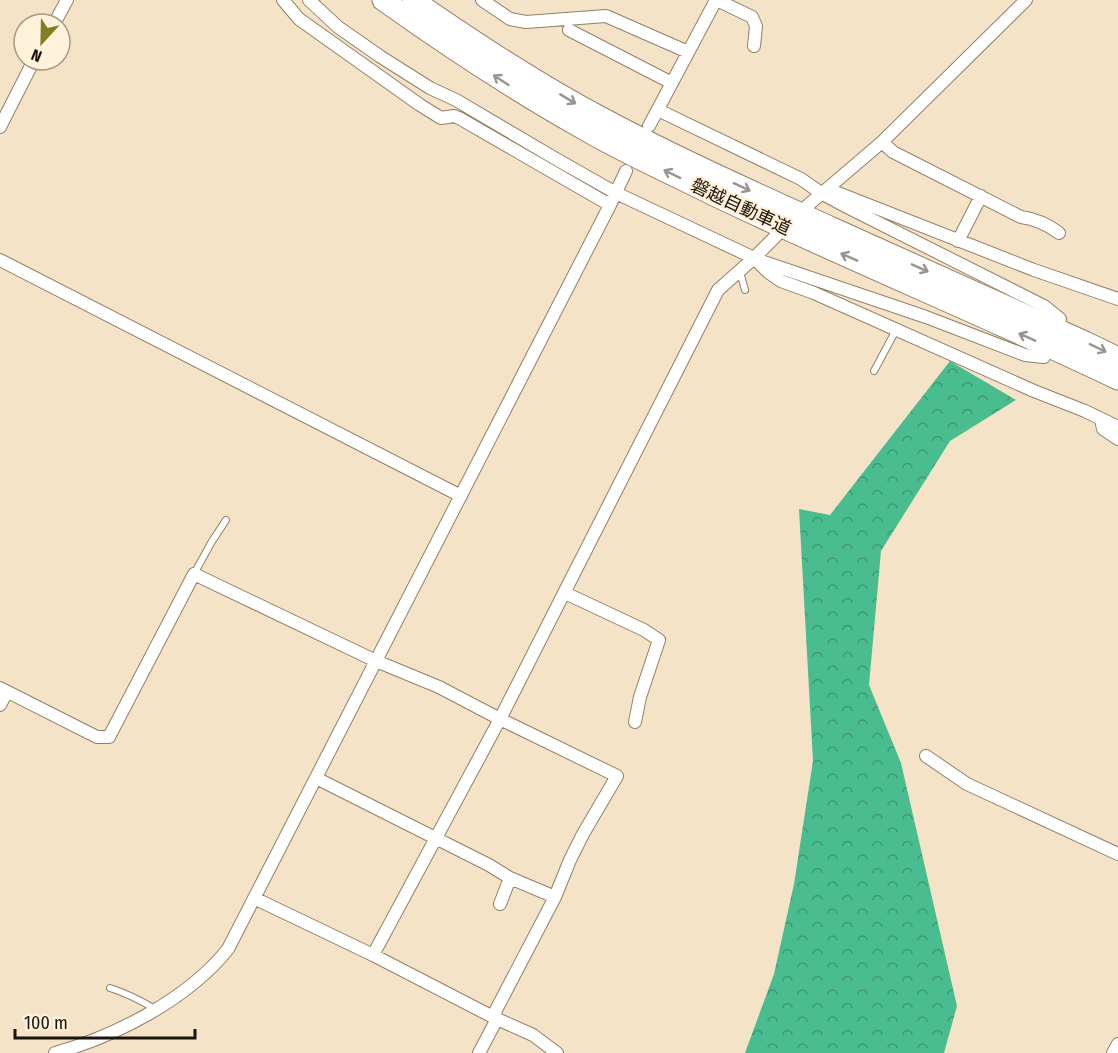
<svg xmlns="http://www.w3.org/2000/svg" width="1118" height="1053" font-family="'Fira Sans Condensed','Noto Sans JP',sans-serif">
<defs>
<pattern id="forest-crowns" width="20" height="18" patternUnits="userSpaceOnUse" patternTransform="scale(1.5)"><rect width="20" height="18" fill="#49bd8f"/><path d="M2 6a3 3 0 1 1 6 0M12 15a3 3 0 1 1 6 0" fill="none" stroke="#3c9873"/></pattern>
</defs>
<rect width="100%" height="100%" fill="#f5e3c7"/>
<!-- forest -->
<path fill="url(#forest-crowns)" d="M950,361L1016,400L950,441L881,551L869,685L901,763L957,1006L944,1053H745L774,974L794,884L813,761L799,509L830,515Z"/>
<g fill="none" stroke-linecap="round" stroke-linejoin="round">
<defs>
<path id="service" d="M740,272L745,290
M874,371L896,330
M194,574L211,543L226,520
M110,988C126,993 140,1000 155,1009"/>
<path id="minor" d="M283,0L299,19L420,105L441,118L454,116L459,118L610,205
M309,0L338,27L381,57L430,88L456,100L556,159L616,193L754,258L768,272L781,281L814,293L1034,391L1085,411L1118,427
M482,0L510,19L526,22L606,16L688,52
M717,0L752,17L756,26L754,46
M54,24L67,0
M569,30L672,83
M658,110L801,179L821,193L847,207L1044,306L1060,319
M649,126L716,0
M0,127L34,60
M882,142L893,152L1021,217C1036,219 1047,224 1059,233
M822,193L830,191L838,193L1034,270L1118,299
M807,206L882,142L1026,0
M958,241L981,196
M0,260L461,496
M758,260L926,317L1025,355L1044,357
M1101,419L1103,429L1118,439
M565,593L644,630L659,640L640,697L635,722
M0,688L97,737H109L194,574L376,661L439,687L500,719L617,776L583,834L570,860L555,897L496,1010L495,1015L497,1019L479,1053
M0,705L7,692
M926,756L967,784L1118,854
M316,778L489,865L510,878L555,897
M254,898L373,955L497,1019L533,1035L557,1053
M500,904L510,878
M373,955L500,719L718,290L754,258L776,236
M55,1053C116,1036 188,999 228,949L610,205L626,171
M1113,1053L1118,1044"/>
<path id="motorway" d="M383,0C449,47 517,92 589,132C629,155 672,174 714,195C847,259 984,315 1118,379
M413,0C472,41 534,82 598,116C674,157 753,192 832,228C916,266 1000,304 1085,342L1118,358"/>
</defs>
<!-- service casing -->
<use href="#service" stroke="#908066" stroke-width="8"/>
<!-- minor casing -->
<use href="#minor" stroke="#908066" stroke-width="14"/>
<!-- motorway casing -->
<use href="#motorway" stroke="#908066" stroke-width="23"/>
<!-- service -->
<use href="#service" stroke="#fff" stroke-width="6"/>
<!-- minor -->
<use href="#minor" stroke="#fff" stroke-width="12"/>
<!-- motorway -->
<use href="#motorway" stroke="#fff" stroke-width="21"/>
</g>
<!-- one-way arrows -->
<defs><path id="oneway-shaft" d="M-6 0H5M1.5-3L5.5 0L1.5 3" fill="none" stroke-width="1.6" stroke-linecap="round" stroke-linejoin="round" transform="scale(1.5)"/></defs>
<g stroke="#989591">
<use href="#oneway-shaft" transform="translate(501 80) rotate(-147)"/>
<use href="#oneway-shaft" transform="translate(568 99) rotate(31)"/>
<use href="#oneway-shaft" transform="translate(672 174) rotate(-154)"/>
<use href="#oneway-shaft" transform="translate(742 187) rotate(25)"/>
<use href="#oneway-shaft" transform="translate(849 257) rotate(-156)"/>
<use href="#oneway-shaft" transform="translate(920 268) rotate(24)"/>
<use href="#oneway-shaft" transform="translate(1027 337) rotate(-156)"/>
<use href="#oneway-shaft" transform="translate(1098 348) rotate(26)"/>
</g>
<g text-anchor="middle" stroke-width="4.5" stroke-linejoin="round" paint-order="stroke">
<!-- street labels -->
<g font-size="18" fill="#1b140b" stroke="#fff1da">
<text transform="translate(741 207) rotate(25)" y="6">磐越自動車道</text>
</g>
</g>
<!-- north arrow -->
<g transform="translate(42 42) rotate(202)"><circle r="28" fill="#fff1da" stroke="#a49987" stroke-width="1.5"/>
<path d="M0-4.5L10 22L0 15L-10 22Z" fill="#817d23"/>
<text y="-9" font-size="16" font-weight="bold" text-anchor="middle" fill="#1b140b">N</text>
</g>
<!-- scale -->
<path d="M15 1029v9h180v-9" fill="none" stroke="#1b140b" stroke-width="3"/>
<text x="24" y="1029" font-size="18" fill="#1b140b" stroke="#fff1da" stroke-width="4.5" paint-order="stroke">100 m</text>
</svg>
